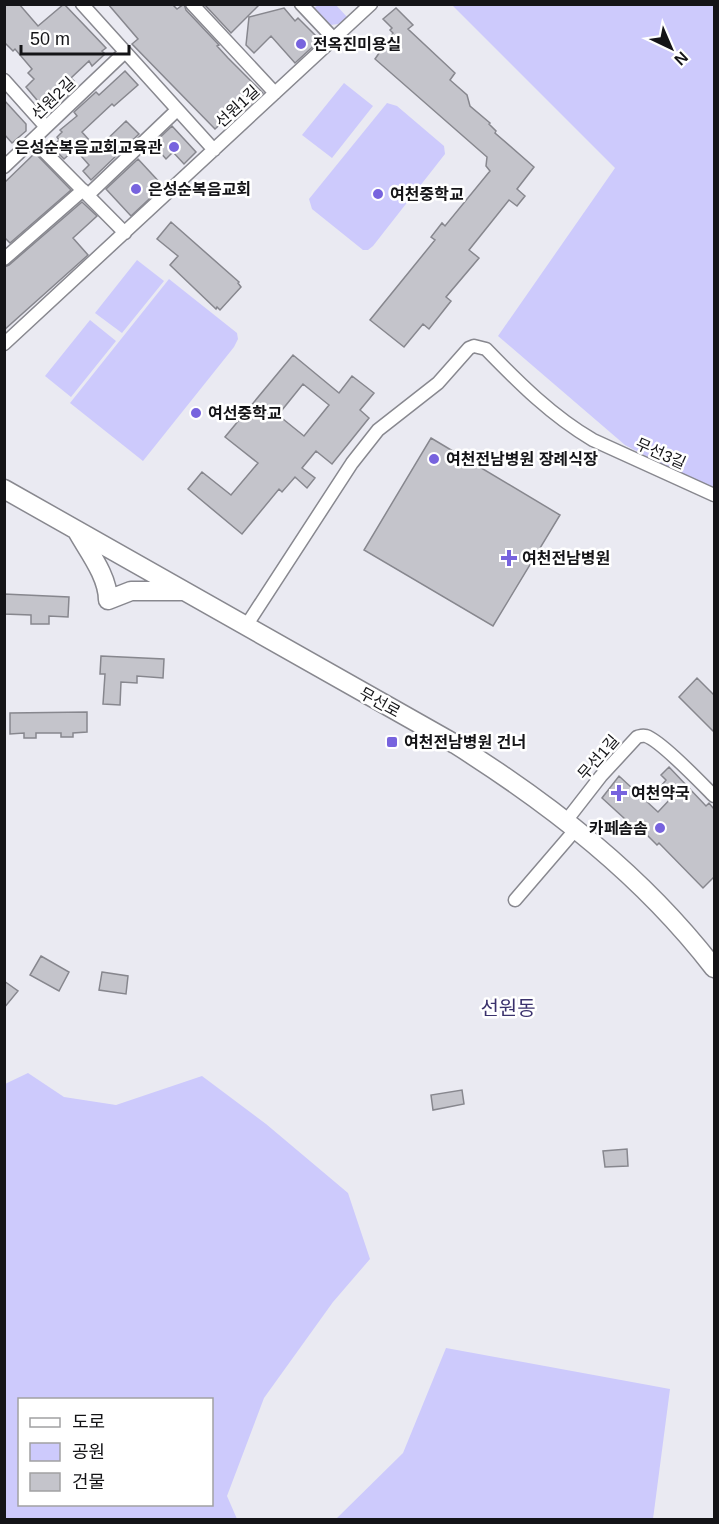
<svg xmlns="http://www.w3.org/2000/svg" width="719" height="1524" font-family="Arial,'Noto Sans KR',sans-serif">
<rect width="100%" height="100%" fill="#eaeaf2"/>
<!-- green -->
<path fill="#cdcafc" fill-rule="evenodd" d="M318,5H336L347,17L338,24L331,25L314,8Z
M452,5H714V492L625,445L498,336L615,168Z
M344,83L373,106L332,158L302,135Z
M387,103L397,106L444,146L445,154L373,246L368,250H363L312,209L309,199Z
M137,260L164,281L122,333L95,313Z
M169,279L237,333L238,339L234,347L143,461L70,403Z
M90,320L116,341L71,397L45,376Z
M28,1073L64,1097L116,1105L202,1076L266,1124L348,1193L370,1259L333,1302L264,1398L227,1496L237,1519H5V1084ZM20,1400H212V1504H20Z
M446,1348L670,1389L653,1519H336L403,1453Z"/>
<!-- building -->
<path fill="#c4c4cb" stroke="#87878e" stroke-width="1.5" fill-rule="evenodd" d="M4,4H19L38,26L64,4L106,48L102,51L105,54L92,66L89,61L71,78L74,81L67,88L71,92L63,100L60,97L50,107L42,106L26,87L34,79L28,73L32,69L15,49L13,51L4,42Z
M108,4H172L177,9L184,4L186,10L219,45L217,46L228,58L263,93L244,110L240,106L215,129L132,44L138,39Z
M204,4H260L231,33Z
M284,8L295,21L298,18L320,40L295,63L271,36L254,53L246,45L249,17Z
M396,8L413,25L408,29L455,73L450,80L467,95L470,106L490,123L489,124L496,131L495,133L534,167L517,189L525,196L517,206L509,200L469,250L479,258L446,297L451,301L429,329L423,324L404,347L370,320L435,240L431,237L442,223L445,226L490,171L486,166L487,157L375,59L393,33L390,30L392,28L383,19Z
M125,71L138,85L114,106L112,104L82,132L97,149L126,121L139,134L91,180L83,171L89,165L75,149L64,159L52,147L59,140L57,137L62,132L60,130L77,116L74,112L96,92L99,95Z
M4,100L26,124V131L12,143L4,134Z
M172,126L196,152L184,164L173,152L166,159L153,144Z
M35,153L71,190L10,243L4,237V183Z
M138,159L163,186L131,216L106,189Z
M82,202L97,216L73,238L88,255L4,330V267L9,265Z
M171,222L239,282L238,283L241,287L220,310L217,307L216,309L170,265L178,256L157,239Z
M293,355L339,393L352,376L374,393L360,410L369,418L332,464L316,451L302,468L315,478L307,488L295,477L282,492L279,489L242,534L188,489L202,472L231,495L258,463L225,437ZM303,384L329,405L304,436L278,415Z
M431,438L560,515L493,626L364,550Z
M4,594L69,597L68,617L49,616V624H31V615L4,614Z
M101,656L164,659L163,678L137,676V683L121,682L120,705L103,704L105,674H100Z
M697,678L714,695V732L679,697Z
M87,712V732L73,733V737H61V733H36V738H24V733L10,734V713Z
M669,767L706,806L709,803L714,809V877L703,888L659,843L657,845L638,826L636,829L602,798L619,776L658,812L673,796L662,785L666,780L661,775Z
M41,956L69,972L59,991L30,975Z
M102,972L128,976L126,994L99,990Z
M4,981L18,991L4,1008Z
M462,1090L464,1104L433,1110L431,1095Z
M627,1149L628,1166L605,1167L603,1151Z"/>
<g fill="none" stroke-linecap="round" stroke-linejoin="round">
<defs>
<path id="street" d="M82,4L214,150
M192,4L275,93
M301,4L334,39
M4,80L46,127
M33,140L125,233
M4,167L125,52
M88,195L177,110
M4,259L83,190
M4,344L371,4
M246,626L352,463L378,430L438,383L469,348L474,346L486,349C519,383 552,416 593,440L714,495
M566,821L601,776L637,737C641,736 642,735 646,736C661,741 701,783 714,796
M515,900L576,829"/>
<path id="secondary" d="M4,489L455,744C553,806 643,876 714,968
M77,531C88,551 108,576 108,600L131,591H182"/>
</defs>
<!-- street casing -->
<use href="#street" stroke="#88888f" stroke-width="15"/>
<!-- secondary casing -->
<use href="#secondary" stroke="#88888f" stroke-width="21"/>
<!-- street -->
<use href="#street" stroke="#fff" stroke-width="12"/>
<!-- secondary -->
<use href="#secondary" stroke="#fff" stroke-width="18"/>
</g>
<!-- markers -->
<g fill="#7763de" stroke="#fff" stroke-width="2">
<circle cx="301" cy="44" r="6"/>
<circle cx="174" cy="147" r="6"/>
<circle cx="136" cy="189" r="6"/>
<circle cx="378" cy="194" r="6"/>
<circle cx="196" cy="413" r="6"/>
<circle cx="434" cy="459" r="6"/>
<path d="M506 549h6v6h6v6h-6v6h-6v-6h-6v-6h6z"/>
<rect x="386" y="736" width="12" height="12" rx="3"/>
<path d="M616 784h6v6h6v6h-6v6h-6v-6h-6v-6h6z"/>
<circle cx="660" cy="828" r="6"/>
</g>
<g text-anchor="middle" stroke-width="5" stroke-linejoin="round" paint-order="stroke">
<!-- poi labels -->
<g font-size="16" font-weight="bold" fill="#141417" stroke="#fff" text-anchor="start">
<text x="313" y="50">전옥진미용실</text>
<text x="162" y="153" text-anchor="end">은성순복음교회교육관</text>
<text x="148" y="195">은성순복음교회</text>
<text x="390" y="200">여천중학교</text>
<text x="208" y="419">여선중학교</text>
<text x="446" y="465">여천전남병원 장례식장</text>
<text x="522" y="564">여천전남병원</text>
<text x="404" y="748">여천전남병원 건너</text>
<text x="631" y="799">여천약국</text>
<text x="648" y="834" text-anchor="end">카페솜솜</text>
</g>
<!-- street labels -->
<g font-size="16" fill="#141417" stroke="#fff">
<text transform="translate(53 98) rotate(-44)" y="6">선원2길</text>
<text transform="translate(237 106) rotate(-43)" y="6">선원1길</text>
<text transform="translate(661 453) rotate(24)" y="6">무선3길</text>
<text transform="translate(380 702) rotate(29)" y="6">무선로</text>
<text transform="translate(598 757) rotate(-49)" y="6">무선1길</text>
</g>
<!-- quarter labels -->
<g font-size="20" fill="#3a316c" stroke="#fff">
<text x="508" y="1015">선원동</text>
</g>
</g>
<!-- border -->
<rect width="719" height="1524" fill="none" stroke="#141417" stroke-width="12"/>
<!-- legend -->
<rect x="18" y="1398" width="195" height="108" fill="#ffffff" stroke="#a1a1a2" stroke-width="1.5"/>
<rect x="30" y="1418" width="30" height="9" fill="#ffffff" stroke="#a1a1a2" stroke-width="1.5"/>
<text x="72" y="1428" font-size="18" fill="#141417">도로</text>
<rect x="30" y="1443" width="30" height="18" fill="#cdcafc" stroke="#a1a1a2" stroke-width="1.5"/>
<text x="72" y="1458" font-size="18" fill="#141417">공원</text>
<rect x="30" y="1473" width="30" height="18" fill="#c4c4cb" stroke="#a1a1a2" stroke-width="1.5"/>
<text x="72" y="1488" font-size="18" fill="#141417">건물</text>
<!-- north arrow -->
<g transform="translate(671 48) rotate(136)" stroke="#ffffff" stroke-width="4.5" paint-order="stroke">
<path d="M0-4.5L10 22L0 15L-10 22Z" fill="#141417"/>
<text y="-9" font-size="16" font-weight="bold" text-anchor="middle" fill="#141417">N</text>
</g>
<!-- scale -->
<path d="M21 45v9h108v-9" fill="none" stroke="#141417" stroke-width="3"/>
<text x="30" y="45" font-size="18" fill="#141417" stroke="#ffffff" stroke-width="4.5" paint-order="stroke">50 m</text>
</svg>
